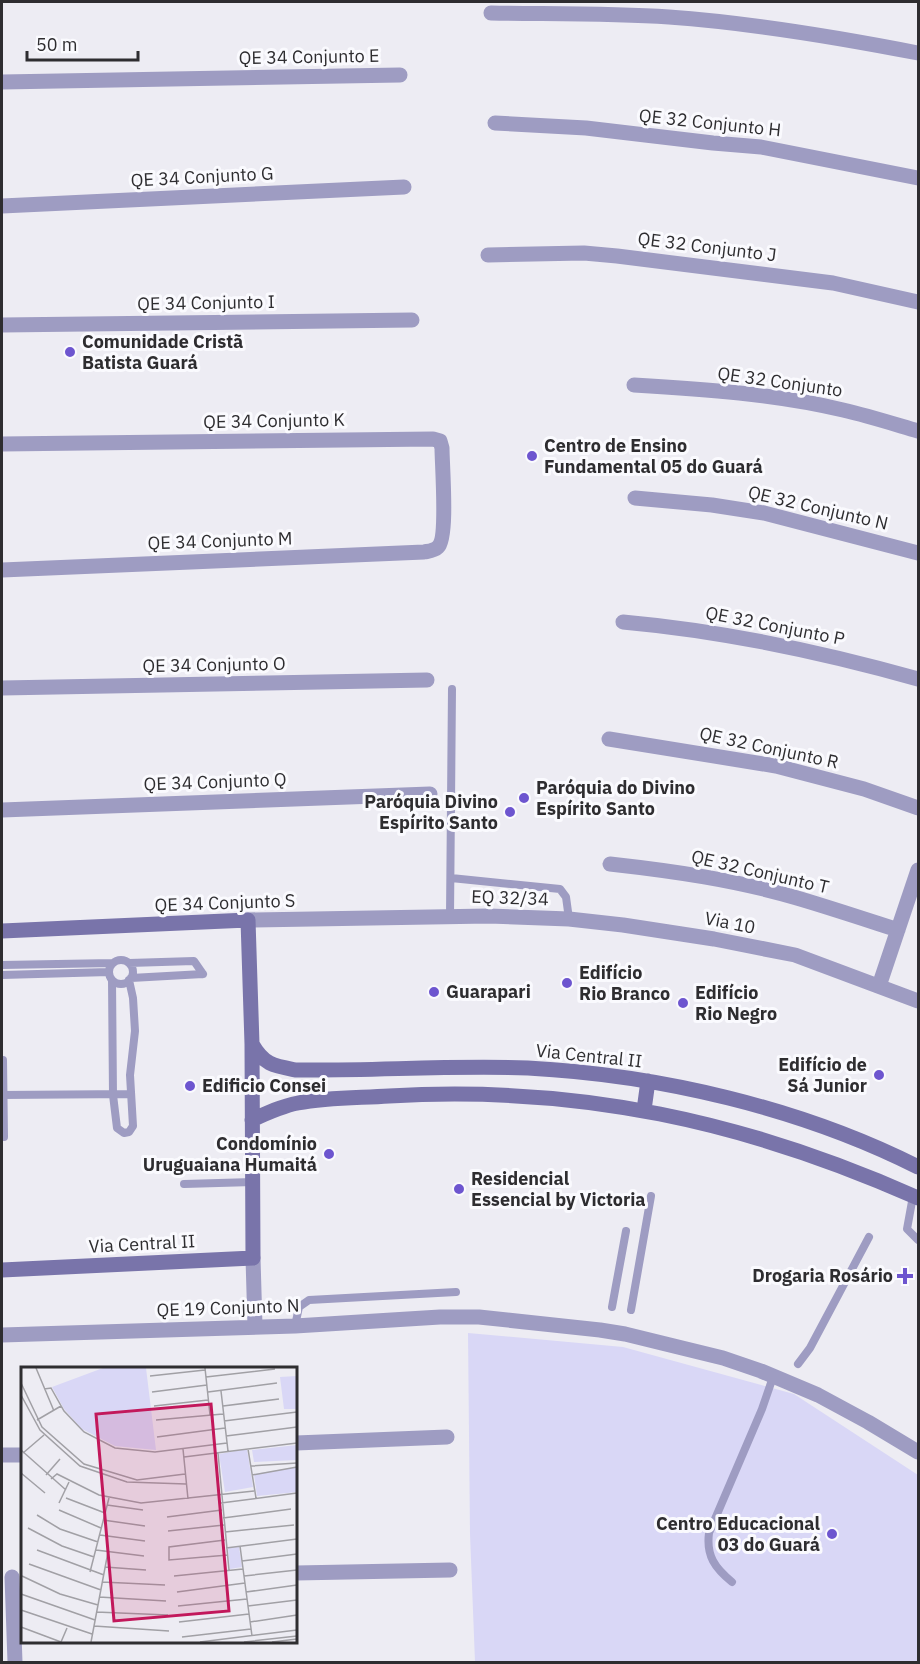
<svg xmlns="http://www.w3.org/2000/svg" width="920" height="1664" font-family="'IBM Plex Sans',sans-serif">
<rect width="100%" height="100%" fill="#edecf3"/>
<!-- grass -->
<path fill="#d9d7f6" d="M468,1333L623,1347L794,1394L918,1475V1662H475L470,1534Z"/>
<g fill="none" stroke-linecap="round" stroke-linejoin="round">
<!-- lane -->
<path stroke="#9e9cc2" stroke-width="8" d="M451,878L560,889L566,897L569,919
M450,916L452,689
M109 972a12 12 0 1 1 24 0a12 12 0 1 1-24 0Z
M129,963L194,961L203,974
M2,965L113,963
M2,975L109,972
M131,978L203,974
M112,980L113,1095L117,1128L124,1133L129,1132L133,1126L130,1075L135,1031L133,998L129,980
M3,1060L4,1137
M2,1095L131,1094
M184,1184L253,1182
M913,1196L907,1229L918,1240
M612,1307L626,1231
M631,1310L651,1196
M295,1326L299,1307L309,1300L456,1292
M798,1364L810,1348L869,1237
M732,1582C715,1568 706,1556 709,1533L762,1409L773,1377"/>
<!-- street -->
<path stroke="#9e9cc2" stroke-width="15" d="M491,13C550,14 610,13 669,17C753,23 836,37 918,53
M2,82L400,75
M495,123L586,128L713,143L761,147L918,178
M2,206L404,187
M488,255L584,253L617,256L833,283L918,302
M2,325L412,320
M634,385C703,389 776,394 843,410C869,416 894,424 918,431
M2,444L433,439L440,441L442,448C442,465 448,538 438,547C434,551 429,551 424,552L2,570
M635,498L712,505L764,513L918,553
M623,622C723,631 822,652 918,679
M2,688L427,680
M609,739L776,766L864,789L918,808
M2,810L430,794
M610,864C673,871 736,880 797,898C831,908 864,919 898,930
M248,920L489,916L569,919L623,925L714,939L795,955L918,1001
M879,986L918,870
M253,1258L255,1326
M2,1335L295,1326L440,1317H479L600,1330L625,1334L678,1347L723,1358L761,1371L818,1395L868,1422L918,1452
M296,1443L447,1437
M2,1455H22
M296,1573L450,1570
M12,1577L15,1662"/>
<!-- secondary -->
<path stroke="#7974aa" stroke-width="15" d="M2,931L248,920L252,1044L253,1258L2,1270
M252,1044C264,1065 274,1066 296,1070C374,1071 451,1065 528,1068C660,1075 801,1108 918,1167
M644,1110L648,1081
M252,1120C267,1113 282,1106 298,1103C328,1097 359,1098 389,1096C579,1085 745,1121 918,1198"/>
</g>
<!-- markers -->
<g fill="#6d55cf" stroke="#fafafe" stroke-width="2">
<circle cx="70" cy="352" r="6"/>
<circle cx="532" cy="456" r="6"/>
<circle cx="524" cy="798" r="6"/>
<circle cx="510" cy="812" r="6"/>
<circle cx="567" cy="983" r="6"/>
<circle cx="434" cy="992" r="6"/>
<circle cx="683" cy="1003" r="6"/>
<circle cx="879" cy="1075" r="6"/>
<circle cx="190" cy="1086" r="6"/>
<circle cx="329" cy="1154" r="6"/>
<circle cx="459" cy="1189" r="6"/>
<path d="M902 1267h6v6h6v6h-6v6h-6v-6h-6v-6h6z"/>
<circle cx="832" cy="1534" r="6"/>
</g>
<g text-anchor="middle" stroke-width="6" stroke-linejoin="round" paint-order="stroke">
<!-- street labels -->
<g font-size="18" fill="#2e2d30" stroke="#fafafe">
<text transform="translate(309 57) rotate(-1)" y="6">QE 34 Conjunto E</text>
<text transform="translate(710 123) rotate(6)" y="6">QE 32 Conjunto H</text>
<text transform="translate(202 177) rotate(-3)" y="6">QE 34 Conjunto G</text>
<text transform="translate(707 247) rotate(7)" y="6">QE 32 Conjunto J</text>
<text transform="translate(206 303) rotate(-1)" y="6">QE 34 Conjunto I</text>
<text transform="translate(780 382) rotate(8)" y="6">QE 32 Conjunto</text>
<text transform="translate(274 421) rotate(-1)" y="6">QE 34 Conjunto K</text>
<text transform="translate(818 508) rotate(13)" y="6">QE 32 Conjunto N</text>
<text transform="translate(220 541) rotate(-2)" y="6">QE 34 Conjunto M</text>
<text transform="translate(775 626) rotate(11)" y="6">QE 32 Conjunto P</text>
<text transform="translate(214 665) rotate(-1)" y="6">QE 34 Conjunto O</text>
<text transform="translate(769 748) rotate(12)" y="6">QE 32 Conjunto R</text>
<text transform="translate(215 782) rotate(-2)" y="6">QE 34 Conjunto Q</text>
<text transform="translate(760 872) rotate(13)" y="6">QE 32 Conjunto T</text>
<text transform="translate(510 898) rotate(2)" y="6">EQ 32/34</text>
<text transform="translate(225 903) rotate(-2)" y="6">QE 34 Conjunto S</text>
<text transform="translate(730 923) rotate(11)" y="6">Via 10</text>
<text transform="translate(589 1056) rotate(6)" y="6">Via Central II</text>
<text transform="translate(142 1244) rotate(-3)" y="6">Via Central II</text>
<text transform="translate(228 1308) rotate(-2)" y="6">QE 19 Conjunto N</text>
</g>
<!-- poi labels -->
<g font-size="18" font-weight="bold" fill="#2e2d30" stroke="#fafafe" text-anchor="start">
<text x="82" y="348">Comunidade Cristã<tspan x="82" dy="21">Batista Guará</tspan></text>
<text x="544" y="452">Centro de Ensino<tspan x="544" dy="21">Fundamental 05 do Guará</tspan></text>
<text x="536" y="794">Paróquia do Divino<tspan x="536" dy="21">Espírito Santo</tspan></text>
<text x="498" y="808" text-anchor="end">Paróquia Divino<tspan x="498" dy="21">Espírito Santo</tspan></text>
<text x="579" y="979">Edifício<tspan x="579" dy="21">Rio Branco</tspan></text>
<text x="446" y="998">Guarapari</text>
<text x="695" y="999">Edifício<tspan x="695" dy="21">Rio Negro</tspan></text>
<text x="867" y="1071" text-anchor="end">Edifício de<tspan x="867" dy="21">Sá Junior</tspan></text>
<text x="202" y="1092">Edificio Consei</text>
<text x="317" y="1150" text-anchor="end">Condomínio<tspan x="317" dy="21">Uruguaiana Humaitá</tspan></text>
<text x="471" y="1185">Residencial<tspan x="471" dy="21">Essencial by Victoria</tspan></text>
<text x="893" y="1282" text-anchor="end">Drogaria Rosário</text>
<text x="820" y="1530" text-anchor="end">Centro Educacional<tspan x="820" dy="21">03 do Guará</tspan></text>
</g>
</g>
<!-- overview -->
<g transform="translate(21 1367)">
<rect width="276" height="276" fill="#edecf3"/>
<path d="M82,1H125L135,83L94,79L61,62L43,42L31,20ZM276,78V93L233,95L231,83ZM226,82L232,120L204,125L198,87ZM276,100V125L236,129L233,107Z" fill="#d9d7f6"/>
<path d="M276,9V42H263L259,10ZM218,180L221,200L209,202L207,181Z" fill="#d9d7f6"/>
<path fill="none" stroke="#a1a0a5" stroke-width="1.5" d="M15,1L33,44M184,1L189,48M129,9L184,3M185,10L254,2M0,16L21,60L63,97L116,113L164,107M23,22L30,21L43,44L63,65L94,81L134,85L206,76M200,24L207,84M131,25L186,18M187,25L256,16M0,28L19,63L59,99L106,115L165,117M133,39L187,33M202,39L258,32M16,53L40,39M135,53L202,47M203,54L276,45M205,69L276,60M136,70L204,61M162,82L167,132M227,82L235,131M0,83L45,123M2,86L23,68M197,86L208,203M163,90L276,76M230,99L276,96M0,106L24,126M25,108L39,92M231,108L276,100M30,112L36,107L78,128L120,136L233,124M45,131L84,146M38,136L48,115M200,136L276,126M86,138L122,143M38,143L80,161M16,148L39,162L77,175M146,150L201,143M202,151L270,142M82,153L124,159M7,161L41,179L73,190M147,164L203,158M204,165L273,158M79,168L124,174M204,173L148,180V193L207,188M219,179L231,269M205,181L276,172M16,183L83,208M75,183L123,189M221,194L276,187M8,197L80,223M84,200L125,203M69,205L88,131M1,209L39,227L77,238M153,209L222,202M223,209L276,203M81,215L144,218M156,225L224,216M225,225L276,218M0,227L74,253M78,230L145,234M157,239L226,232M227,239L276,233M0,243L71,267M75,245L147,248M158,255L228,247M229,255L276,248M73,259L148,264M0,260L40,275L46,261M161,270L230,262M70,275L87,185M179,275L276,263M223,275L276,269M251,275L276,272"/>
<path fill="#c2185b" fill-opacity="0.15" stroke="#c2185b" stroke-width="3" d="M190,37L208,244L93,254L75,47Z"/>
<rect width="276" height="276" fill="none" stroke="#2e2d30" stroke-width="3"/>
</g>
<!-- border -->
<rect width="920" height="1664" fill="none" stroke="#2e2d30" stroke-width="6"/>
<!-- scale -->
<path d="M27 51v9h111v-9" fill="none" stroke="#2e2d30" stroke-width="3"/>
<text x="36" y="51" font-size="18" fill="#2e2d30" stroke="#fafafe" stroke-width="4.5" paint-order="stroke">50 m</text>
</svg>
